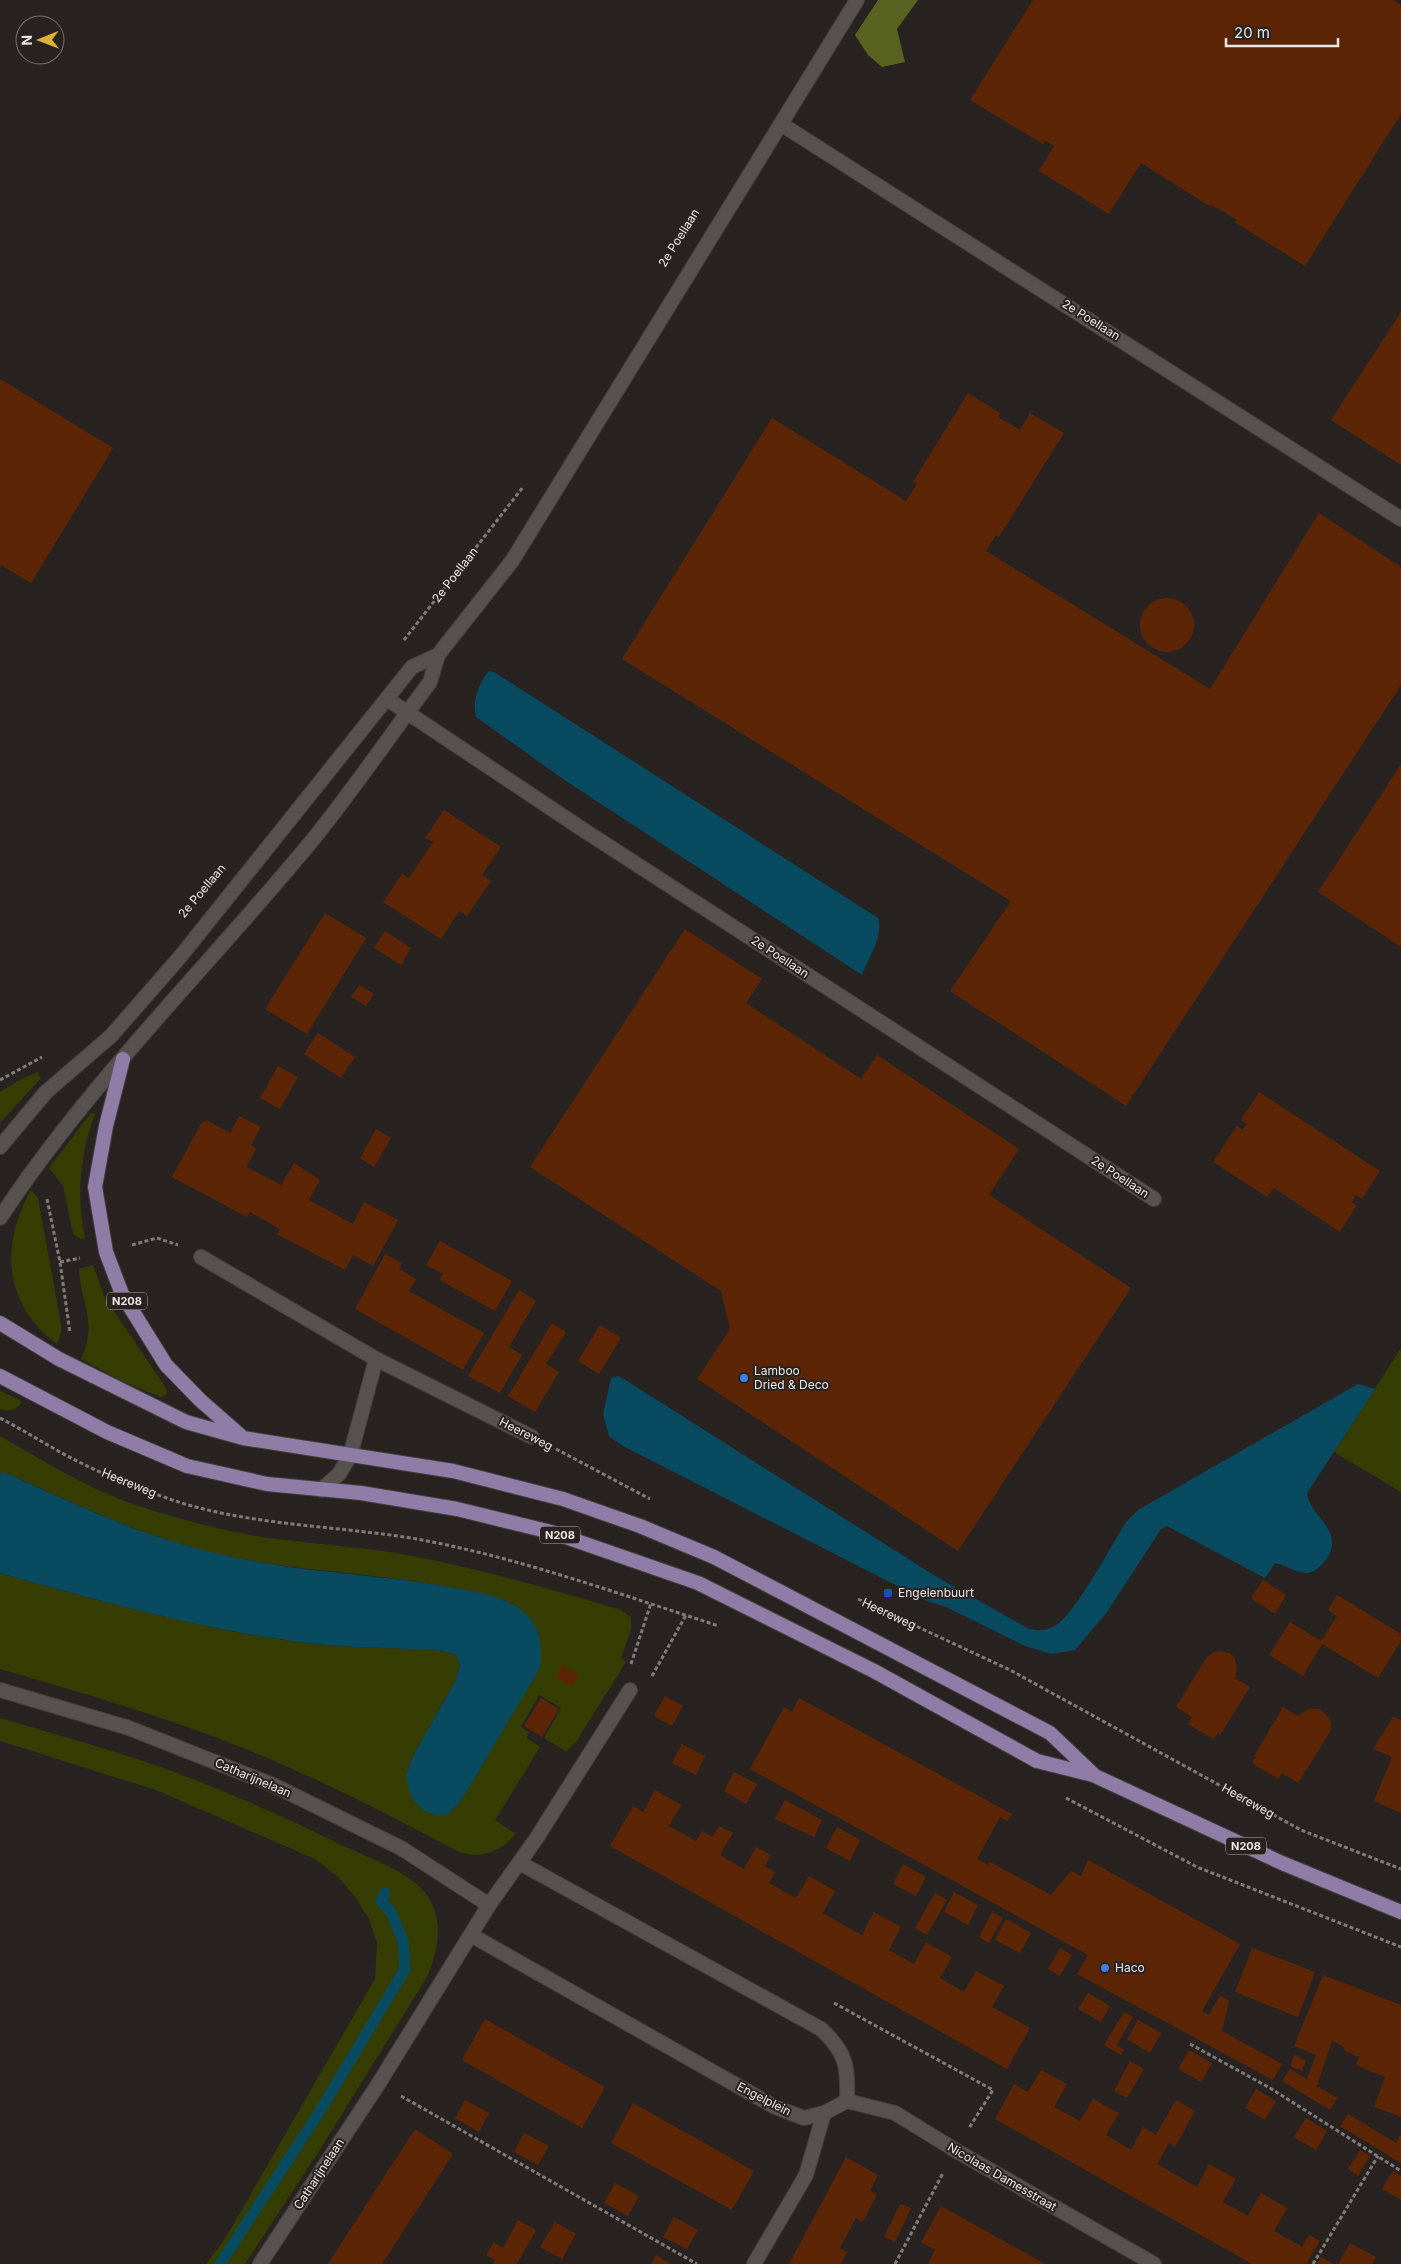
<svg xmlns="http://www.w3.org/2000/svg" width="1401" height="2264" font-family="Inter,sans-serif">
<rect width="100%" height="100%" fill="#282321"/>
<!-- green -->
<path fill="#363d03" d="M37,1072L41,1078L0,1123V1092L14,1083Z
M91,1113L95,1114C80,1154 76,1196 85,1238L81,1239L73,1234L63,1186L49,1168Z
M31,1190L38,1198L61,1324V1333L57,1344C3,1304 0,1244 31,1190Z
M93,1265L105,1298L164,1385L167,1391L166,1395L161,1397L126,1383L81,1359C98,1322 81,1305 79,1269Z
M1401,1348V1492L1334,1452Z
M0,1391L22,1401C17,1411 10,1412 0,1409Z
M0,1436C45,1462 92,1491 142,1507C179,1519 217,1529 255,1536C307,1544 360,1546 413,1556C483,1570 552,1589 621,1610L631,1617V1630L621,1658L626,1662L576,1742L566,1751L544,1738L561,1708L539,1695L521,1727L529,1732L527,1738L540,1747L495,1820L516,1834C500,1852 482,1859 459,1852C389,1815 320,1779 248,1750C167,1717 83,1693 0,1669V1573C104,1602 207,1631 314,1644C355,1648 398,1648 439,1650L456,1655L460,1665L456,1680L413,1756L406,1775L506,1601C405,1570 298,1576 196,1549C130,1531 68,1500 6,1473H0Z
M0,1718C58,1735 117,1751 174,1772C234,1794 291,1820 348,1848C372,1859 411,1873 426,1894C445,1920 438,1950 427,1977L321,2148L245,2264H206L226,2237L375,1979L377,1943L369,1919L356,1898L338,1877L315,1859L156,1790L0,1741Z"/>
<!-- forest -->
<path fill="#586322" d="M878,0H918L897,29L905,62L882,67L868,55L855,35Z"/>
<!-- water -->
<path fill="#084b61" d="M489,671L494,672L878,918C884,936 868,959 862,975L566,781L476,717C472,701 478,684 489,671Z
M619,1376L937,1577L1029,1629C1039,1631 1046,1631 1055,1626C1075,1615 1112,1544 1126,1522L1138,1510L1358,1384L1375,1389L1307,1493C1309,1517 1349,1532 1324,1562C1319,1568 1314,1573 1305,1573C1295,1572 1285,1565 1275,1563L1265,1578L1167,1526L1161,1529L1107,1612L1075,1650L1051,1654L1025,1646L946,1607L925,1600L623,1446L609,1436L603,1414L611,1378Z
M0,1473H6C44,1490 82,1508 120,1523C174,1545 232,1559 289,1567C344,1575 399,1577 454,1588C471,1591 490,1594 505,1601C537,1614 543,1636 540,1668L460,1802L448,1814L437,1815L424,1811L411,1797L406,1775L413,1756L456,1680L460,1665L456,1655L439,1650C398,1648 355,1648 314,1644C207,1631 104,1602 0,1573Z"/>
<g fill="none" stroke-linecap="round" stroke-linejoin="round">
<!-- stream -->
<path stroke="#084b61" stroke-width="11" d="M220,2264L320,2111L405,1969L403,1941L391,1912L381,1901L385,1893"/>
</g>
<!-- building -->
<path fill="#5c2606" d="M1033,0H1393L1401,5V114L1305,266L1235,222L1237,220L1212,205L1211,207L1141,163L1109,214L1039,171L1054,146L1045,141L1043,144L970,100Z
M1401,312V465L1331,420Z
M0,379L113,448L31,583L1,565L0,567Z
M968,393L1000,413L998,417L1020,430L1030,413L1064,433L999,537L996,535L986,551L1210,689L1319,513L1401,567V685L1126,1106L950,991L1011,901L622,659L772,418L906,501L917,484L913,482Z
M1140 625a27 27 0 1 1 54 0a27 27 0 1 1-54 0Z
M1401,764V947L1318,892Z
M444,810L501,847L482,875L491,881L467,916L459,911L441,939L383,902L402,874L409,878L433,842L425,838Z
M325,913L366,938L307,1034L265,1009Z
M685,929L762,979L746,1003L861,1079L877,1055L1019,1149L989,1195L1131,1288L958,1551L697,1379L730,1329L721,1291L530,1167Z
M385,931L411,948L401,965L374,948Z
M359,985L374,994L366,1006L351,997Z
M318,1033L355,1057L341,1078L304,1054Z
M278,1066L298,1077L280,1109L260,1098Z
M1259,1092L1380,1171L1362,1199L1356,1195L1352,1202L1357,1205L1340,1232L1274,1188L1267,1197L1213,1162L1237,1126L1242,1130L1247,1124L1241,1120Z
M239,1116L261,1127L251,1145L256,1148L247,1167L281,1185L294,1163L320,1180L309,1200L353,1224L364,1202L398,1220L373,1266L353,1255L345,1270L277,1234L280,1229L250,1212L247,1217L172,1177L202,1122L208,1121L230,1133Z
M376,1129L391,1138L374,1167L360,1158Z
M440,1241L512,1281L495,1311L440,1280L443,1274L426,1265Z
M385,1254L402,1263L399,1269L416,1279L409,1291L484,1333L463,1370L355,1309Z
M519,1290L536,1301L509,1347L522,1355L500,1393L468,1376Z
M552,1323L566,1332L546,1364L559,1372L535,1412L508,1396Z
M600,1325L621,1338L599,1374L578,1361Z
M1263,1580L1286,1595L1275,1614L1251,1598Z
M1337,1595L1401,1634V1641L1378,1678L1322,1644L1303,1676L1269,1655L1290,1622L1321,1641L1337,1616L1328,1610Z
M1221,1651L1230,1653L1234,1657L1237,1666L1235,1678L1250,1687L1220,1735L1218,1733L1213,1739L1188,1724L1192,1717L1176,1707L1207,1657L1214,1652Z
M562,1665L579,1675L572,1687L556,1677Z
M665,1696L683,1706L672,1726L654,1716Z
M541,1698L559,1709L542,1737L524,1726Z
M799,1698L1012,1814L1007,1821L1000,1817L977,1859L988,1865L990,1862L1051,1895L1071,1871L1081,1876L1088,1860L1240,1944L1202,2011L1209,2015L1220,1995L1229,2001L1222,2031L1282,2064L1273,2080L1077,1974L1088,1955L750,1769L784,1707L792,1712Z
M1283,1707L1298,1716L1308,1709H1320L1329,1717L1331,1723L1330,1732L1298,1783L1282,1773L1278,1779L1252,1763L1256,1757L1254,1756Z
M1393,1717L1401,1720V1813L1374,1801L1392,1757L1373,1749Z
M682,1744L705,1756L696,1775L672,1763Z
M734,1772L757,1784L746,1804L724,1791Z
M655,1790L681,1805L669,1826L696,1841L702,1831L712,1837L719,1826L733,1833L720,1855L744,1869L756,1847L771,1855L765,1866L775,1872L769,1883L796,1898L809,1876L835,1891L823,1913L842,1924L862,1935L874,1912L901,1927L889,1950L914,1964L926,1942L952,1957L940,1978L964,1992L976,1971L1004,1986L992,2007L1030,2028L1007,2069L610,1846L633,1806L643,1812Z
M785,1800L822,1820L814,1837L775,1819Z
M837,1827L860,1840L850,1861L826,1848Z
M903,1864L926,1877L916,1896L893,1884Z
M954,1892L978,1905L968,1925L944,1912Z
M935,1893L947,1900L927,1935L915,1928Z
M992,1912L1003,1918L989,1943L979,1937Z
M1006,1919L1031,1933L1020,1953L995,1940Z
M1060,1948L1072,1955L1060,1976L1048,1969Z
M1252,1948L1315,1972L1298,2017L1235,1992Z
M1323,1975L1401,2005V2117L1374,2107L1385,2077L1356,2065L1359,2057L1345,2051L1343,2046L1332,2041L1317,2086L1337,2098L1330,2110L1282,2081L1290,2069L1307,2079L1316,2055L1294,2046Z
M1088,1993L1110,2006L1101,2022L1078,2009Z
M1124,2012L1133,2017L1117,2045L1124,2050L1121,2055L1104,2045Z
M485,2019L605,2087L582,2128L462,2060Z
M1138,2020L1161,2033L1150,2053L1127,2039Z
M1189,2050L1212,2063L1201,2082L1178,2069Z
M1294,2055L1306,2060L1302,2071L1290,2066Z
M1130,2061L1144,2069L1127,2098L1114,2091Z
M1041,2070L1067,2084L1054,2107L1080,2121L1093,2099L1119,2113L1106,2135L1131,2150L1143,2127L1156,2135L1176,2100L1195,2111L1175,2147L1169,2143L1157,2164L1197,2187L1209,2164L1236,2179L1223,2202L1248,2216L1261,2193L1287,2208L1274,2231L1302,2247L1309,2235L1320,2241L1306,2264H1252L995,2119L1014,2084L1028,2092Z
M1256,2089L1276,2101L1265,2120L1245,2108Z
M465,2100L489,2113L479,2132L455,2118Z
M633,2103L754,2171L732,2210L611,2143Z
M1348,2114L1396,2143L1401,2133V2163L1340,2126Z
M1306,2118L1327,2131L1316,2150L1294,2137Z
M415,2129L453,2154L382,2264H328Z
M524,2133L549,2146L538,2165L514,2152Z
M1360,2150L1370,2156L1358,2176L1348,2169Z
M846,2157L878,2175L870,2191L877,2194L863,2222L856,2218L840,2248L847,2252L841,2264H789Z
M1393,2171L1401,2176V2200L1382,2189Z
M615,2183L639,2196L628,2216L604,2203Z
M900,2204L911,2208L895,2242L884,2237Z
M941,2206L1020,2250L1045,2264H928L935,2250L921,2242Z
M674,2217L698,2230L687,2249L663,2237Z
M518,2220L536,2230L517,2264H493L495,2260L486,2255L494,2242L503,2248Z
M555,2222L576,2234L562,2259L540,2247Z
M1350,2243L1376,2257L1372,2264H1338Z
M656,2255L671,2264H651Z
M1321,2257L1334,2264H1317Z"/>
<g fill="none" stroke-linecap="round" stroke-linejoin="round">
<defs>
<path id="service" d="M781,124L1401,519
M387,699L582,829L1154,1199"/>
<path id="minor" d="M201,1257L376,1359L532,1437
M321,1490L339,1474L350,1456L376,1359
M0,1690L129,1728L273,1785L401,1848L489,1905
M520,1863L821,2029C847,2053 848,2067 847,2101
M471,1935L775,2107L804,2118L824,2113L847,2101
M847,2101L895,2113L955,2150L1154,2264
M260,2264L379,2083L489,1905L536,1839L630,1690
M754,2264L806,2175L824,2113"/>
<path id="secondary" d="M0,1147L46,1092L111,1036L180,957L412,667L438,655
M0,1218C91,1080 211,964 315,837C355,787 392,733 430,682L438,655L512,561L857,0"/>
<path id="primary" d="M123,1059L106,1126L95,1187L106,1252L122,1294L166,1365L200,1400L241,1436
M0,1323L59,1359L186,1422L243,1438L453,1471L563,1499L640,1526L714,1557L1050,1733L1093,1774
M0,1376L107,1432L187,1466L267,1484L361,1493L457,1509L551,1532L698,1583L874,1671L1037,1761L1093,1775L1282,1863L1401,1912"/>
</defs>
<!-- service casing -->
<use href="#service" stroke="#45403f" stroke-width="16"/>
<!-- minor casing -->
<use href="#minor" stroke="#45403f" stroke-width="16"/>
<!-- secondary casing -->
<use href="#secondary" stroke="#45403f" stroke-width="16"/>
<!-- primary casing -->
<use href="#primary" stroke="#45403f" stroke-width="16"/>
<!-- path -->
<path stroke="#7f7b79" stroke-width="3" stroke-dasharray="4 2.5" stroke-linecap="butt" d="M404,640L523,487
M0,1080L42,1057
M47,1199L60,1262L70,1333
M132,1245L157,1238L178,1245
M60,1262L80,1258
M0,1418C25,1431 48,1446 73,1459C108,1477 147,1492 185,1504C260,1526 340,1526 417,1539C520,1558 619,1594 719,1626
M556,1449L650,1499
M858,1599L1010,1670L1301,1830L1401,1869
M631,1664L651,1603
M652,1676L686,1615
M1066,1798L1197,1867L1401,1947
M834,2003L993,2090L969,2128
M1190,2044L1270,2088L1401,2171
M401,2096L697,2264
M895,2264L943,2173
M1313,2264L1378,2156"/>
<!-- service -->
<use href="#service" stroke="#57524f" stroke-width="14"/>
<!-- minor -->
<use href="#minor" stroke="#57524f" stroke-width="14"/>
<!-- secondary -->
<use href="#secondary" stroke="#57524f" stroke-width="14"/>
<!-- primary -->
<use href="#primary" stroke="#8f7da7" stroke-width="14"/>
</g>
<!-- markers -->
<g fill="#3f7fe0" stroke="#282321" stroke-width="2">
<circle cx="744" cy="1378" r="5"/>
<circle cx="1105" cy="1968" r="5"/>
</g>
<rect fill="#1a4fb4" stroke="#282321" stroke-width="2" x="883" y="1588" width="10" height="10" rx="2.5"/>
<g text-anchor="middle" stroke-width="4" stroke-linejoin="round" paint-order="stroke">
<!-- shield labels -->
<g fill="#282321" stroke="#b0acaa" stroke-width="1">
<rect x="107" y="1292.5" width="40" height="17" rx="4"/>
<rect x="540" y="1526.5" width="40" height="17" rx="4"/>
<rect x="1226" y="1837.5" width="40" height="17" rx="4"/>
</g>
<g font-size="11" font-weight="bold" fill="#eae6e5">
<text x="127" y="1305">N208</text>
<text x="560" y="1539">N208</text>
<text x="1246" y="1850">N208</text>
</g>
<!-- street labels -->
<g font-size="12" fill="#eae6e5" stroke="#282321">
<text transform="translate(679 238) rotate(-58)" y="4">2e Poellaan</text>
<text transform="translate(1091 320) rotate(32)" y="4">2e Poellaan</text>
<text transform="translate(455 575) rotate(-52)" y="4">2e Poellaan</text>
<text transform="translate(202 891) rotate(-50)" y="4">2e Poellaan</text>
<text transform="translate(780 957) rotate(33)" y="4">2e Poellaan</text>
<text transform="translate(1120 1177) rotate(33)" y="4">2e Poellaan</text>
<text transform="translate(526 1434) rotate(27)" y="4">Heereweg</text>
<text transform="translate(129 1483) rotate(22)" y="4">Heereweg</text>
<text transform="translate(889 1614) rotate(25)" y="4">Heereweg</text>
<text transform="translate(253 1778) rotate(23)" y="4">Catharijnelaan</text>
<text transform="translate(1248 1801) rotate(29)" y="4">Heereweg</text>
<text transform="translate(764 2099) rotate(27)" y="4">Engelplein</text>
<text transform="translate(319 2174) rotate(-57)" y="4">Catharijnelaan</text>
<text transform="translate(1002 2177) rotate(30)" y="4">Nicolaas Damesstraat</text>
</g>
<!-- poi labels -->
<g font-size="12" fill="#eae6e5" stroke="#282321" text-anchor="start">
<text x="754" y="1375">Lamboo<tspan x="754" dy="14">Dried &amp; Deco</tspan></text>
<text x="898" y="1597">Engelenbuurt</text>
<text x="1115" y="1972">Haco</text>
</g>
</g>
<!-- north arrow -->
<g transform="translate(40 40) rotate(269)"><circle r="24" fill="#282321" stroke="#76716f"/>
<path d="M0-4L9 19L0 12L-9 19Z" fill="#dbb233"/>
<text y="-8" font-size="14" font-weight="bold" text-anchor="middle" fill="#eae6e5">N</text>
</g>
<!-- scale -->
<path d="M1226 38v8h112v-8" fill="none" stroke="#eae6e5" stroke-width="2.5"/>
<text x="1234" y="38" font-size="15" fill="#eae6e5" stroke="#282321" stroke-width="4" paint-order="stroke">20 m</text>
</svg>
